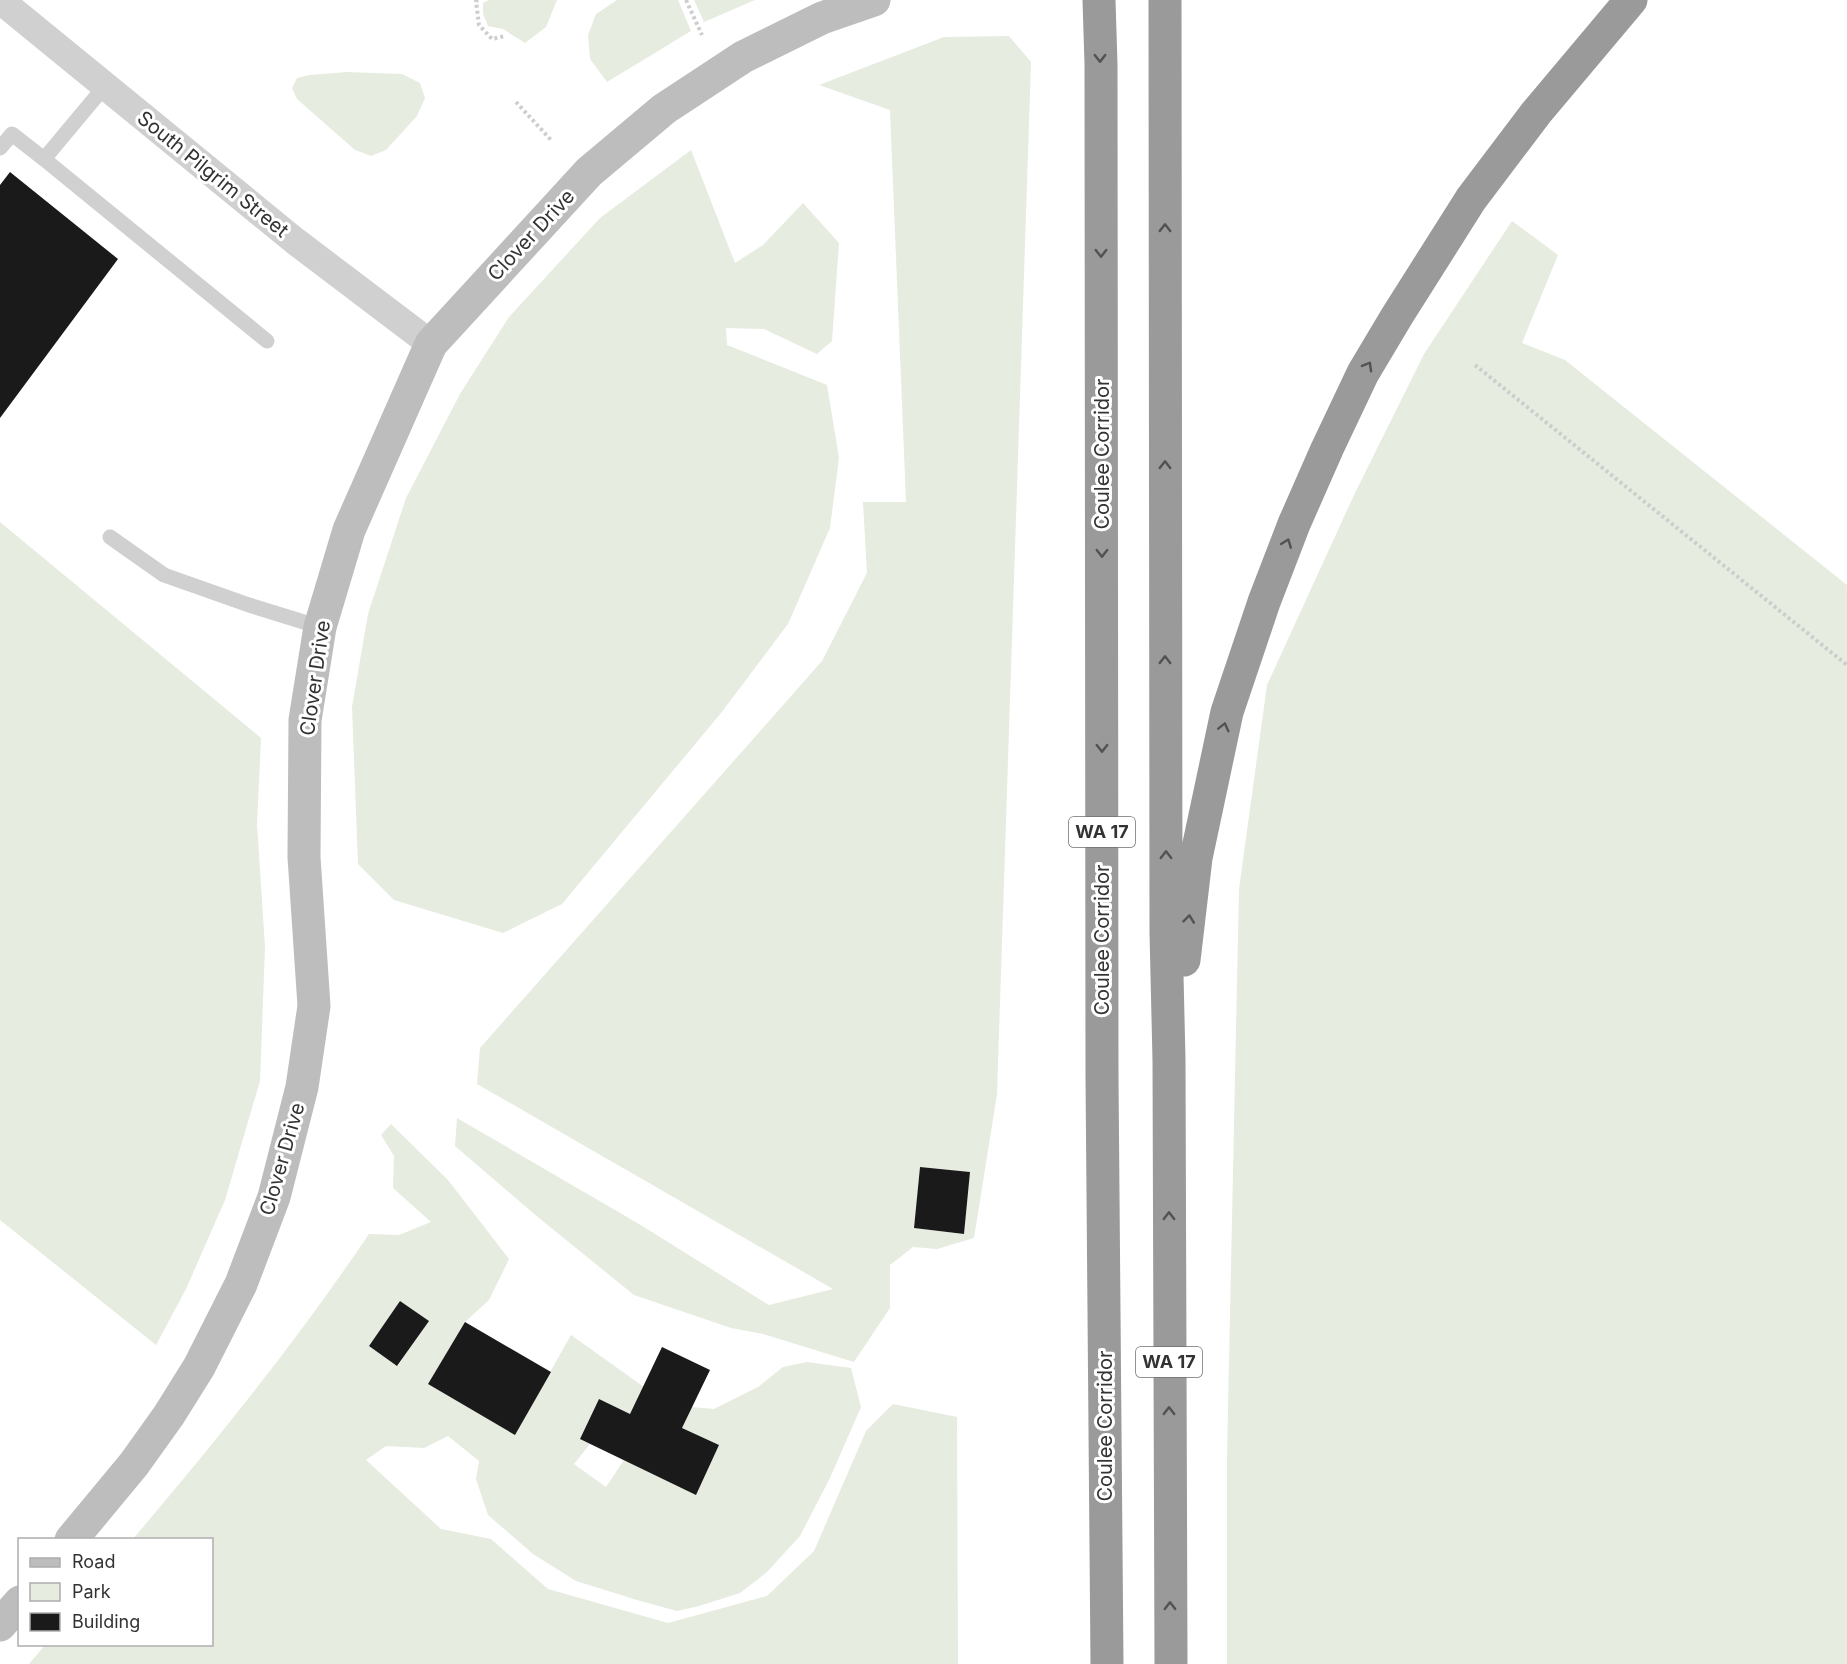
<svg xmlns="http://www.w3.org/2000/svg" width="1847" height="1664" font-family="Inter,sans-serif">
<rect width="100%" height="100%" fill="#fff"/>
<!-- green -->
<path fill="#e6ecdf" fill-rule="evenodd" d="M489,0H557L546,27L525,43L503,29L488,26L483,14V3Z
M617,0H678L691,31L607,82L590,59L588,35L596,14Z
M694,0H755L704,22Z
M1009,36L1031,62L997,1094L974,1238L937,1249L913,1247L890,1265V1308L854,1362L763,1334L731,1328L634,1295L539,1218L455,1146L457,1118L639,1224L769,1305L833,1289L477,1084L480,1048L822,661L867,573L863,502H906L890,110L819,85L944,37ZM920,1167L970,1172L964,1234L914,1228Z
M347,72L402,74L420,83L425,98L417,116L386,150L371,156L355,150L297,99L292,88L297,78L309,75Z
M691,150L735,263L763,245L803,203L839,243L832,341L817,354L764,329L726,328L727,345L827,385L839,458L830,528L788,624L721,713L562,904L503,933L394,900L358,864L352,707L368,614L406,498L460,394L509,317L600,218Z
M1512,221L1558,255L1522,343L1565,360L1847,585V1664H1227V1456L1239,889L1267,685L1354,495L1424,354Z
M0,522L261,738L257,824L265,947L260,1081L225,1200L186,1289L156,1345L0,1220Z
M391,1124L448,1180L509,1259L489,1300L465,1322L428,1384L515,1434L571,1335L644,1387L630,1414L599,1399L580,1439L590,1444L574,1464L606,1487L624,1460L696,1494L719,1445L682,1428L692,1407L714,1409L758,1387L783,1367L807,1362L851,1368L861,1407L830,1478L800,1536L766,1573L740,1593L699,1606L677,1611L637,1600L576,1581L533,1554L488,1515L476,1479L479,1461L448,1436L424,1448L386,1446L366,1460L441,1529L491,1539L548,1589L668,1623L767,1596L814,1551L866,1431L893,1404L957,1417L958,1664H29L45,1645L212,1644V1540L133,1539C216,1441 297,1341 369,1234L399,1235L431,1222L393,1188L394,1156L381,1135ZM400,1301L428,1321L398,1366L369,1346Z"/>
<!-- building -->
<path fill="#1a1a1a" d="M10,172L118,259L0,418V185Z
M920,1167L970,1172L964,1234L914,1228Z
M400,1301L429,1321L397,1366L369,1346Z
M465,1322L551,1372L515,1435L428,1384Z
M662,1347L710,1370L682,1428L719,1445L696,1495L580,1439L599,1399L630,1414Z"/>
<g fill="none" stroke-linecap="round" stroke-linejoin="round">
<!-- path -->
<path stroke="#cdcdcd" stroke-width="4" stroke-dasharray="3 3" stroke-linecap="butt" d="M478,0L476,1L479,25L492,39L505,36
M686,0L702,35
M516,102L551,140
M1475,365L1847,665"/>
<!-- lane -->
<path stroke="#d0d0d0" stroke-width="15" d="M0,148L12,134L44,159L105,86
M44,159L267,341
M110,537L164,575L249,605L320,627"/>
<!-- street -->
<path stroke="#d0d0d0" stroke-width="28" d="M0,0L295,241L431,344"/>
<!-- secondary -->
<path stroke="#bdbdbd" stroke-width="33" d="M71,1540L134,1464L169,1415L199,1367L241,1284L274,1197L302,1087L314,1006L304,857L305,720L320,627L349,530L431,344L589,172L664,109L743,57L822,18L874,0
M0,1625L20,1602"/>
<!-- highway -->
<path stroke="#9a9a9a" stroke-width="33" d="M1099,0L1101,64L1102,1077L1107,1664
M1165,0L1166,932L1169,1060L1171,1664
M1184,960L1196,858L1227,712L1264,602L1294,524L1327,449L1363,373L1397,316L1471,199L1536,113L1631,0"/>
</g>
<!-- one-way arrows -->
<defs><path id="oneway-chevron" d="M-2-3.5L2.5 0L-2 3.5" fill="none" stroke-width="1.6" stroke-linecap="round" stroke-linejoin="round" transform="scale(1.5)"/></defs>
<g stroke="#525252">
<use href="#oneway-chevron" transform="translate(1100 58) rotate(89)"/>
<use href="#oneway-chevron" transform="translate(1165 228) rotate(-90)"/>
<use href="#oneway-chevron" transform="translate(1101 253) rotate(90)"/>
<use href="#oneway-chevron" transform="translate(1368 366) rotate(-60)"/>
<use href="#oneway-chevron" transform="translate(1165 465) rotate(-90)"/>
<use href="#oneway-chevron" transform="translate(1287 543) rotate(-69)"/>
<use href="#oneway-chevron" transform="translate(1102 553) rotate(90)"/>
<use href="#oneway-chevron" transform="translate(1165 660) rotate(-90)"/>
<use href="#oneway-chevron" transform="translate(1224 727) rotate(-76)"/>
<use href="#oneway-chevron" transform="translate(1102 748) rotate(90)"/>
<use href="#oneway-chevron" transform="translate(1166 855) rotate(-90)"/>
<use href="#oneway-chevron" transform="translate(1189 919) rotate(-83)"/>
<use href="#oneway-chevron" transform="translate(1169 1216) rotate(-90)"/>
<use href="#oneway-chevron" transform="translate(1169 1411) rotate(-90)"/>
<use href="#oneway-chevron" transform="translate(1170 1606) rotate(-90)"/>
</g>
<g text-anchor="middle" stroke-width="6" stroke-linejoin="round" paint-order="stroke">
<!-- shield labels -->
<g fill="#fff" stroke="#707070" stroke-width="1.5">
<rect x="1069" y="817" width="66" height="30" rx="4.5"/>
<rect x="1136" y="1347" width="66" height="30" rx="4.5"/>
</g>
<g font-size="18" font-weight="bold" fill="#333">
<text x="1102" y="838">WA 17</text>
<text x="1169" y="1368">WA 17</text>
</g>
<!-- street labels -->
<g font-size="20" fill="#333" stroke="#fff">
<text transform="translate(213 174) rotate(39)" y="7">South Pilgrim Street</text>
<text transform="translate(531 235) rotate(-47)" y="7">Clover Drive</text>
<text transform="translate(1102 454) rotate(-90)" y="7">Coulee Corridor</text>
<text transform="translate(315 678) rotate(-82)" y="7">Clover Drive</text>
<text transform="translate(1102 940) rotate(-90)" y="7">Coulee Corridor</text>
<text transform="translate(282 1159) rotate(-74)" y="7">Clover Drive</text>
<text transform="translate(1105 1426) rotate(-90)" y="7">Coulee Corridor</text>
</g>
</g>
<!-- legend -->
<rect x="18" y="1538" width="195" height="108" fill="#ffffff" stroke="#adadad" stroke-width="1.5"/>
<rect x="30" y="1558" width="30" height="9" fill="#bdbdbd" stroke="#adadad" stroke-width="1.5"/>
<text x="72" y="1568" font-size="18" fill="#333333">Road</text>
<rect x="30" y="1583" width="30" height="18" fill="#e6ecdf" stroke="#adadad" stroke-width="1.5"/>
<text x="72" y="1598" font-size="18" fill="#333333">Park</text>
<rect x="30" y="1613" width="30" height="18" fill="#1a1a1a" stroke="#adadad" stroke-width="1.5"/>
<text x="72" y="1628" font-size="18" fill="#333333">Building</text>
</svg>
